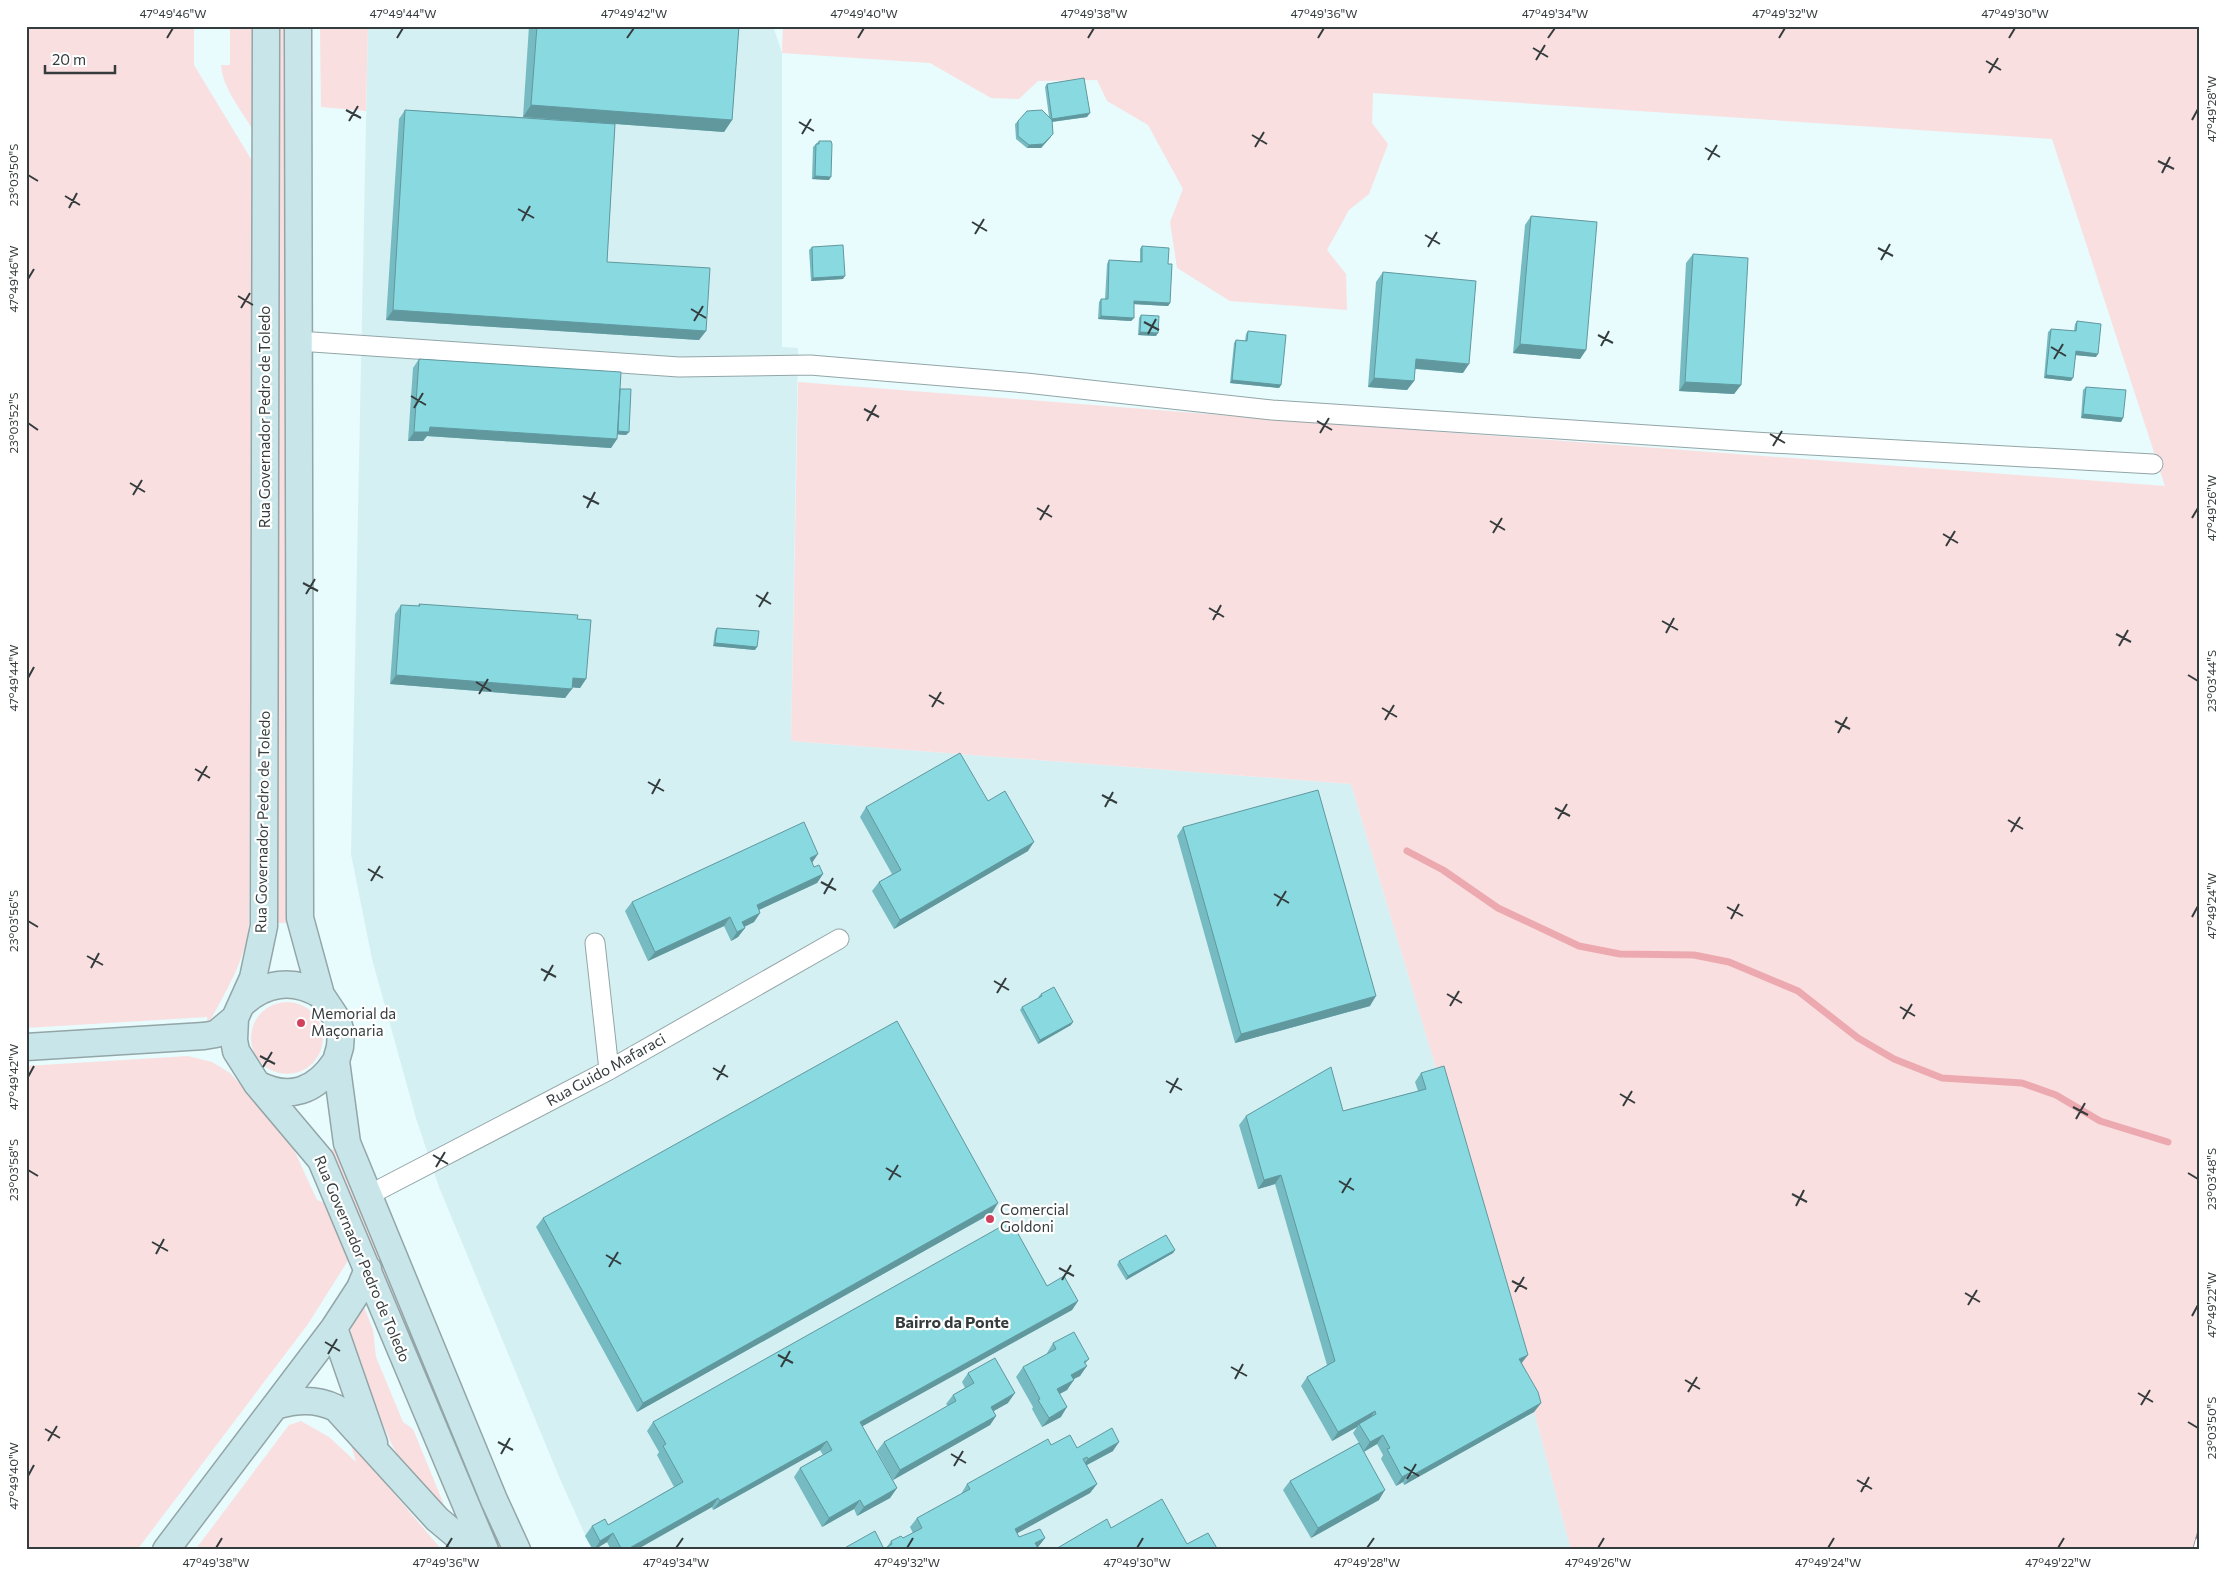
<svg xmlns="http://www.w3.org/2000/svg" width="2226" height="1576" font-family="Commissioner,sans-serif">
<rect width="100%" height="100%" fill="#e8fbfd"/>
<!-- built -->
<path fill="#d4f0f3" d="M368,26H773L782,53V347L798,348L791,741L1351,784L1498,1276L1571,1550H592L560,1479L439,1187L416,1118L372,959L351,854Z"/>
<!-- green -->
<path fill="#fadfe0" d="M26,26H194V65L254,164L249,923C246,958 228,988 211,1019L208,1022L207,1017L26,1028Z
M230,26H253V130C242,111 222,87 221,65H230Z
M277,26H285L286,923H278Z
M320,26H368L366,111L321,107Z
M783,26H2200V1550H1571L1498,1276L1351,784L791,741L798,382L1297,421L2165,486L2052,139L1373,93L1372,123L1388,144L1369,194L1349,210L1327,250L1346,274L1347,310L1230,301L1177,268L1170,222L1183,189L1148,125L1107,101L1097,80L1038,81L1019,99L991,98L930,63L782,53Z
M251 1038a36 36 0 1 1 72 0a36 36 0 1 1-72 0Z
M188,1056L212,1062L230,1073L277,1125L295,1152L317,1200L330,1205L349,1259L308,1324L137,1550H26V1066Z
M336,1148L505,1550H497L330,1150Z
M363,1304L373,1330L376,1357L403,1422L413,1429L447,1512L402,1462L393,1447L350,1350C349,1331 352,1320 363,1304Z
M301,1421L329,1437L356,1462L350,1442L442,1550H195L289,1425Z"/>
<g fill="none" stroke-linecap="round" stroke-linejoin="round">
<!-- stream -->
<path stroke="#ecaab0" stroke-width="7" d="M1407,851L1443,870L1498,908L1579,946L1620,954L1694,955L1729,962L1798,991L1858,1038L1894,1059L1942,1078L2022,1083L2056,1095L2100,1121L2168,1142"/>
<defs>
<path id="street" d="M298,341L679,367L810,365L1026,383L1272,410L1754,442L2153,464
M595,943L609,1070
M369,1195L609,1070L839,939"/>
<path id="secondary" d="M266,26L264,926L253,978L235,1018L234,1040L236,1051L257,1084L321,1160L485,1550
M298,26L300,918L321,995L337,1019L341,1033L340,1047L336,1061L347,1143L494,1500L517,1550
M241,1005C264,982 293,978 321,995
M26,1047L204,1036L216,1034L235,1018
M257,1084C290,1101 316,1091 336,1061
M334,1328L374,1443
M275,1406C296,1400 315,1398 336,1408L437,1519L474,1550
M166,1550L334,1328L360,1288L368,1269"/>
</defs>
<!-- street casing -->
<use href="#street" stroke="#93a5a7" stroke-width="21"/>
<!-- secondary casing -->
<use href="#secondary" stroke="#93a5a7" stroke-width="29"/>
<!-- street -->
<use href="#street" stroke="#fff" stroke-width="19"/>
<!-- secondary -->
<use href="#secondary" stroke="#c8e6e9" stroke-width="26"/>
<defs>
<path id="rail" d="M2195,1550L2200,1532"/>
</defs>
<!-- rail casing -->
<use href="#rail" stroke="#7a8687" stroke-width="5.5"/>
<!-- rail -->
<use href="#rail" stroke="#fff" stroke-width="4" stroke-dasharray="11" stroke-linecap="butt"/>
</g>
<!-- wall -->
<path fill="#76bbc2" d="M529,26H739L732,120L724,132L615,124L607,262L706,331L699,340L386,320L399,119L405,110L567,120L523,117Z
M1047,84L1087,117L1052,122L1051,137L1041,148H1027L1016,139L1015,124L1018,121L1049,117L1045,87Z
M819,141L829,180L812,179L813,147Z
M1531,216L1586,350L1580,359L1513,353L1525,225Z
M1142,246L1168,264L1170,303L1168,306L1134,304V318L1131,321L1098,319L1099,302L1101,299H1105L1107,264L1109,260L1140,262V249Z
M812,247L843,279L811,281L809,250Z
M1693,254L1741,385L1734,394L1679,391L1686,263Z
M1383,272L1463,373L1415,369L1414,381L1407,390L1368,387L1376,282Z
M1141,315L1156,336L1138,335L1139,318Z
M2077,321L2096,357L2076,355L2071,381L2044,378L2048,332L2051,329L2074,331L2075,324Z
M1248,331L1281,385L1279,388L1230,383L1234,343L1236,340L1245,341L1246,334Z
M419,359L620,389L629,432L626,435L617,434V439L611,448L427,436L423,441H408L413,368Z
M2086,387L2123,418L2121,422L2081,418L2083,390Z
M419,604L577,619L586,679L580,688L572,687L565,698L390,684L395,614L401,605L418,606Z
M717,628L755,650L713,646L715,631Z
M988,801L1028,851L894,929L872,891L879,882L892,874L860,817L866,807Z
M1183,827L1370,1006L1235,1043L1177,836Z
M812,863L814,867L823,874L817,883L759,910L760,913L754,922L744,927L745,928L738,937L731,941L724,926L648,961L625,911L632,902Z
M1041,994L1071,1025L1038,1044L1020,1010L1022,1007L1039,998L1038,997Z
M1421,1073L1522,1363L1541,1403L1534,1412L1404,1485L1403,1482L1396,1486L1381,1459L1383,1455L1377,1444L1364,1452L1379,1500L1311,1538L1283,1490L1290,1481L1359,1443L1353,1433L1357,1427L1332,1441L1301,1386L1307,1377L1327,1365L1275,1184L1258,1189L1239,1125L1246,1116L1343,1111L1418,1091L1415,1082Z
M992,1213L637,1412L536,1227L543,1218Z
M1175,1250L1173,1253L1126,1280L1117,1265L1119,1261Z
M1047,1286L1078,1301L1072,1310L862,1426L897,1488L890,1498L857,1516L854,1509L822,1527L794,1477L800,1468L823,1455L820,1450L713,1510L712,1507L636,1550H611L607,1542L593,1550L585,1536L592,1526L608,1525L674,1487L657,1455L659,1452L647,1431L653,1422Z
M1053,1343L1089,1359L1085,1364L1080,1376L1073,1379L1067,1390L1060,1394L1061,1417L1042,1427L1032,1409L1033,1407L1016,1377L1023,1367L1047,1354V1353Z
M968,1373L1008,1403L993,1411L996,1416L990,1425L893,1480L877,1451L884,1442L948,1406L946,1404L953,1395L965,1388L962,1382Z
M1051,1445L1113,1451L1087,1465L1097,1484L1090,1493L1017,1533L1019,1537L1045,1538L1038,1547L884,1549L887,1547L891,1541L903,1538L913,1533L910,1527L917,1518L961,1494L967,1484Z"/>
<!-- shaded-wall -->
<path fill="#60989e" d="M531,105L732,120L724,132L523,117Z
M1090,113L1087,117L1050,122L1052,119Z
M1053,134L1041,148H1027L1029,145Z
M815,176L831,177L829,180L812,179Z
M845,276L843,279L811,281L813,278Z
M1134,301L1170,303L1168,306L1132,304Z
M393,310L706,331L699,340L386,320Z
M1101,316L1134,318L1131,321L1098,319Z
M1140,332L1158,333L1156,336L1138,335Z
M1520,344L1586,350L1580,359L1513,353Z
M2076,351L2098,354L2096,357L2074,355Z
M1416,359L1469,364L1463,373L1409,368Z
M2046,375L2073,378L2071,381L2044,378Z
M1374,378L1414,381L1407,390L1368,387Z
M1232,380L1281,385L1279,388L1230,383Z
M1685,382L1741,385L1734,394L1679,391Z
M2083,414L2123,418L2121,422L2081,418Z
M430,427L617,439L611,448L427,436L423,441H408L414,432Z
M613,431L629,432L626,435L611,434Z
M715,643L757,647L755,650L713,646Z
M396,675L572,689L565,698L390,684Z
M573,678L586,679L580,688L566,687Z
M1034,842L1028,851L894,929L900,920Z
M818,854L812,863L810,858Z
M823,874L817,883L750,914L757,905Z
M760,913L754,922L736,931L742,922Z
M730,917L724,926L648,961L655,952Z
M745,928L738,937L731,941L737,932Z
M1376,996L1370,1006L1235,1043L1241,1034Z
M1073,1022L1071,1025L1038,1044L1040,1040Z
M1281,1175L1275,1184L1258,1189L1264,1180Z
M998,1203L992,1213L637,1412L643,1403Z
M1175,1250L1173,1253L1126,1280L1128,1276Z
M1078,1301L1072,1310L854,1431L860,1422Z
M1528,1355L1521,1364L1519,1359Z
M1087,1366L1080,1376L1064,1384L1071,1375Z
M1074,1380L1067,1390L1051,1398L1057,1389Z
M1015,1393L1008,1403L985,1416L991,1407Z
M1541,1403L1534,1412L1404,1485L1411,1476Z
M1067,1407L1061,1417L1042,1427L1049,1418Z
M1375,1411L1368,1421L1359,1424L1357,1427L1332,1441L1338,1432Z
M996,1416L990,1425L893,1480L900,1470Z
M1383,1435L1377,1444L1363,1452L1370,1442Z
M827,1441L820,1450L713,1510L720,1501Z
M1119,1442L1113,1451L1081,1468L1088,1459Z
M1409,1473L1403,1482L1396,1486L1402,1477Z
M1097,1484L1090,1493L1009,1538L1015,1529Z
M897,1488L890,1498L857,1516L864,1507Z
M1385,1490L1379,1500L1311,1538L1318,1528Z
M718,1498L712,1507L636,1550H626Z
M860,1500L854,1509L822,1527L829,1518Z
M613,1533L607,1542L594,1550L600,1541Z
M1045,1538L1038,1547L1033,1550L1035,1543Z"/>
<!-- building -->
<path fill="#89d9e1" stroke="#60989e" d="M537,26H739L732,120L531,105Z
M1084,78L1090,113L1052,119L1047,84Z
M405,110L615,124L607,262L710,268L706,331L393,310Z
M1042,110L1052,120L1053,134L1043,144L1029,145L1018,136V121L1027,111Z
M819,141H831L832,144L831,177L815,176L816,144H819Z
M1531,216L1597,222L1586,350L1520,344Z
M843,245L845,276L813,278L812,247Z
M1142,246L1169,248L1168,264H1172L1170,303L1134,301V318L1101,316V299H1108L1109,260L1142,262Z
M1693,254L1748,258L1741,385L1685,382Z
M1383,272L1476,281L1469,364L1416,359L1414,381L1374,378Z
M1141,315L1159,316L1158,333L1140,332Z
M2077,321L2101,324L2098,354L2076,351L2073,378L2046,375L2051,329L2076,331Z
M1248,331L1286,335L1281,385L1232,380L1236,340L1247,341Z
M419,359L621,372L617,439L430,427L429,432H414Z
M2086,387L2126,390L2123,418L2083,414Z
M620,389H631L629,432L618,431Z
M419,604L578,615L577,619L591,620L586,679L573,678L572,689L396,675L401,605L420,606Z
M717,628L759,631L757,647L715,643Z
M960,753L988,801L1005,791L1034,842L900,920L879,882L901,870L866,807Z
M1318,790L1376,996L1241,1034L1183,827Z
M804,822L818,854L810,858L814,867L819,865L823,874L757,905L760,913L742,922L745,928L737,932L730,917L655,952L632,902Z
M1054,987L1073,1022L1040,1040L1022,1007L1042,996L1041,994Z
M897,1021L998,1203L643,1403L543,1218Z
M1444,1066L1528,1355L1519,1359L1538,1392L1541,1403L1411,1476L1409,1473L1402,1477L1387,1449L1390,1448L1383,1435L1370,1442L1359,1424L1376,1414L1375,1411L1338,1432L1307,1377L1335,1361L1281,1175L1264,1180L1246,1116L1331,1067L1343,1111L1426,1089L1421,1073Z
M1011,1221L1047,1286L1064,1276L1078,1301L860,1422L897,1488L864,1507L860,1500L829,1518L800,1468L832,1450L827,1441L720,1501L718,1498L626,1550H622L613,1533L600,1541L592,1526L605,1519L608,1525L683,1482L663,1446L666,1444L653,1422Z
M1166,1235L1175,1250L1128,1276L1119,1261Z
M1074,1332L1089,1359L1084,1362L1087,1366L1071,1375L1074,1380L1057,1389L1067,1407L1049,1418L1038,1400L1040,1399L1023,1367L1056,1349L1053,1343Z
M995,1358L1015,1393L991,1407L996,1416L900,1470L884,1442L956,1401L953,1395L974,1383L968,1373Z
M1112,1428L1119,1442L1088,1459L1087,1457L1083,1459L1097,1484L1015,1529L1019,1537L1040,1529L1045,1538L1035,1543L1039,1550H841L875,1531L884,1549L892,1544L891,1541L901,1536L903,1538L922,1528L917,1518L970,1489L967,1484L1048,1439L1051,1445L1070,1435L1077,1448Z
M1359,1443L1385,1490L1318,1528L1290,1481Z
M1162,1499L1187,1544L1208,1533L1218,1550H1054L1107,1519L1111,1528Z"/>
<!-- ticks -->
<path fill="none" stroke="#353c3d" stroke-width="2" d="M167,38L173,28M397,38L403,28M627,38L634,28M858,38L864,28M1088,38L1094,28M1318,38L1324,28M1548,38L1555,28M1779,38L1785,28M2009,38L2015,28M1533,48L1548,57M1536,60L1545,45M1986,61L2001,70M1989,73L1998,58M346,110L361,118M2192,120L2198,109M349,121L358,106M799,122L814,131M802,134L811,119M1252,135L1267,144M1255,147L1264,132M1705,148L1720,157M1708,160L1717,145M2158,161L2174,169M2162,173L2170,157M28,175L38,181M65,196L80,205M69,208L77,193M518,209L534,218M522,221L530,206M972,222L987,231M975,234L984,219M1425,235L1440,244M1428,247L1437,232M1878,248L1893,256M1881,260L1890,244M28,279L34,269M238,296L253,305M241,308L250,293M691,309L706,318M694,321L703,306M1144,322L1159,330M1148,334L1156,319M1598,335L1613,343M1601,346L1609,331M2051,347L2066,356M2054,359L2063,344M411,396L426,405M414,408L423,393M864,409L879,417M867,421L876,405M1317,421L1332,430M28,423L38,430M1320,433L1329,418M1770,434L1785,443M1773,446L1782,431M130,483L145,492M133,495L142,480M583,496L599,504M587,508L595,492M1037,508L1052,517M2192,518L2198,508M1040,520L1049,505M1490,521L1505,530M1493,533L1502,518M1943,534L1958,543M1946,546L1955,531M303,583L318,591M306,594L315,579M756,595L771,604M759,607L768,592M1209,608L1224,617M1213,620L1221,605M1662,621L1678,630M1666,633L1674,618M2116,634L2131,642M2119,646L2128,630M2188,675L2198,681M28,678L34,667M476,682L491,691M479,694L488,679M929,695L944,704M932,707L941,692M1382,708L1397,717M1385,720L1394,705M1835,721L1850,729M1838,733L1847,717M195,769L210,778M198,781L207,766M648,782L664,791M652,794L660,779M1102,795L1117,803M1105,807L1113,792M1555,808L1570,816M1558,819L1567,804M2008,820L2023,829M2011,832L2020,817M368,869L383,878M371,881L380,866M821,882L836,890M824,894L833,878M1274,894L1289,903M1277,906L1286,891M1727,907L1743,916M2192,917L2198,906M1731,919L1739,904M28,921L38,927M87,956L103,965M91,968L99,953M541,969L556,977M544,981L553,965M994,981L1009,990M997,993L1006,978M1447,994L1462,1003M1450,1006L1459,991M1900,1007L1915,1016M1903,1019L1912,1004M260,1056L275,1064M263,1067L272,1052M713,1068L728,1077M28,1077L34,1066M717,1080L725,1065M1166,1081L1182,1090M1170,1093L1178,1078M1620,1094L1635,1103M1623,1106L1632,1091M2073,1107L2088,1115M2076,1119L2085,1103M433,1155L448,1164M436,1167L445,1152M886,1168L901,1177M28,1170L38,1176M2188,1173L2198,1179M889,1180L898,1165M1339,1181L1354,1190M1342,1193L1351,1178M1792,1194L1807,1202M1796,1206L1804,1190M152,1242L168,1251M156,1254L164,1239M606,1255L621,1264M609,1267L618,1252M1059,1268L1074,1276M1062,1280L1071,1265M1512,1281L1527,1289M1515,1292L1524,1277M1965,1293L1980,1302M1968,1305L1977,1290M2192,1316L2198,1305M325,1342L340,1351M328,1354L337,1339M778,1355L793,1363M781,1367L790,1351M1231,1367L1247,1376M1235,1379L1243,1364M1685,1380L1700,1389M1688,1392L1697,1377M2138,1393L2153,1402M2141,1405L2150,1390M2188,1422L2198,1428M45,1429L60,1438M48,1441L57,1426M498,1442L513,1450M501,1454L510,1438M951,1454L966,1463M954,1466L963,1451M1404,1467L1419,1476M28,1476L34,1465M1407,1479L1416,1464M1857,1480L1872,1489M1861,1492L1869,1477M216,1548L222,1538M446,1548L452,1538M676,1548L683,1538M907,1548L913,1538M1137,1548L1143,1538M1367,1548L1374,1538M1598,1548L1604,1538M1828,1548L1834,1538M2058,1548L2064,1538"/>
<!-- markers -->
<g fill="#d1415e" stroke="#fff" stroke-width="2">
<circle cx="301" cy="1023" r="5"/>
<circle cx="990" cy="1219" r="5"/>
</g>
<g text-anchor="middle" stroke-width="4.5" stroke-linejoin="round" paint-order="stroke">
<!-- street labels -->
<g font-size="15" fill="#353c3d" stroke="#fff">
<text transform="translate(265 417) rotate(-90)" y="5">Rua Governador Pedro de Toledo</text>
<text transform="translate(263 822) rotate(-89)" y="5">Rua Governador Pedro de Toledo</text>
<text transform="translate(606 1070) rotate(-29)" y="5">Rua Guido Mafaraci</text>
<text transform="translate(362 1259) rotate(67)" y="5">Rua Governador Pedro de Toledo</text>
</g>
<!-- poi labels -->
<g font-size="15" fill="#353c3d" stroke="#fff" text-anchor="start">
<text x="311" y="1019">Memorial da<tspan x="311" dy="17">Maçonaria</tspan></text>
<text x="1000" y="1215">Comercial<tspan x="1000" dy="17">Goldoni</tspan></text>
</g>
<!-- neighbourhood labels -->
<g font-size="16" font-weight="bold" fill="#353c3d" stroke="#fff">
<text x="952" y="1328">Bairro da Ponte</text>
</g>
</g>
<!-- border -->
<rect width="2226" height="1576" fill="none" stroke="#ffffff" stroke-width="55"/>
<!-- scale -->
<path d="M45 65v8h70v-8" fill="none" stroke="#353c3d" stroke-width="2.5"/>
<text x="52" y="65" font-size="15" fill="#353c3d" stroke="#ffffff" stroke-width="4" paint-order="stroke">20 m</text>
<rect x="28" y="28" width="2170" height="1520" fill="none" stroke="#353c3d" stroke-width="2"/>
<g font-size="12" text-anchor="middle" fill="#353c3d">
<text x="173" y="18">47°49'46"W</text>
<text x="403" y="18">47°49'44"W</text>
<text x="634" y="18">47°49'42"W</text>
<text x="864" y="18">47°49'40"W</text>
<text x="1094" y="18">47°49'38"W</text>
<text x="1324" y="18">47°49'36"W</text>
<text x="1555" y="18">47°49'34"W</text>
<text x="1785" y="18">47°49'32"W</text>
<text x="2015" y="18">47°49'30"W</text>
<text transform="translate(2212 109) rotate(-90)" y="4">47°49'28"W</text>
<text transform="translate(14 175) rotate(-90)" y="4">23°03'50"S</text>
<text transform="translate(14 279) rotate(-90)" y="4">47°49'46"W</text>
<text transform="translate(14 423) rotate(-90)" y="4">23°03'52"S</text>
<text transform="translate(2212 508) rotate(-90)" y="4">47°49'26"W</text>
<text transform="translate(14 678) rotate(-90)" y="4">47°49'44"W</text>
<text transform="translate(2212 681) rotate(-90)" y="4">23°03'44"S</text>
<text transform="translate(2212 906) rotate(-90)" y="4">47°49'24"W</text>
<text transform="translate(14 921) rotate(-90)" y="4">23°03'56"S</text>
<text transform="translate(14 1077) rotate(-90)" y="4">47°49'42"W</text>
<text transform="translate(14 1170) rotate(-90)" y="4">23°03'58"S</text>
<text transform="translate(2212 1179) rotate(-90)" y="4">23°03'48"S</text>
<text transform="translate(2212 1305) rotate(-90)" y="4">47°49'22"W</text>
<text transform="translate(2212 1428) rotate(-90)" y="4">23°03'50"S</text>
<text transform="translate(14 1476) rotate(-90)" y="4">47°49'40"W</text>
<text x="216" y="1567">47°49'38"W</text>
<text x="446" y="1567">47°49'36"W</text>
<text x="676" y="1567">47°49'34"W</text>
<text x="907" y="1567">47°49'32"W</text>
<text x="1137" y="1567">47°49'30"W</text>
<text x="1367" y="1567">47°49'28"W</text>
<text x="1598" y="1567">47°49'26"W</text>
<text x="1828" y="1567">47°49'24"W</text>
<text x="2058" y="1567">47°49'22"W</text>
</g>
</svg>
